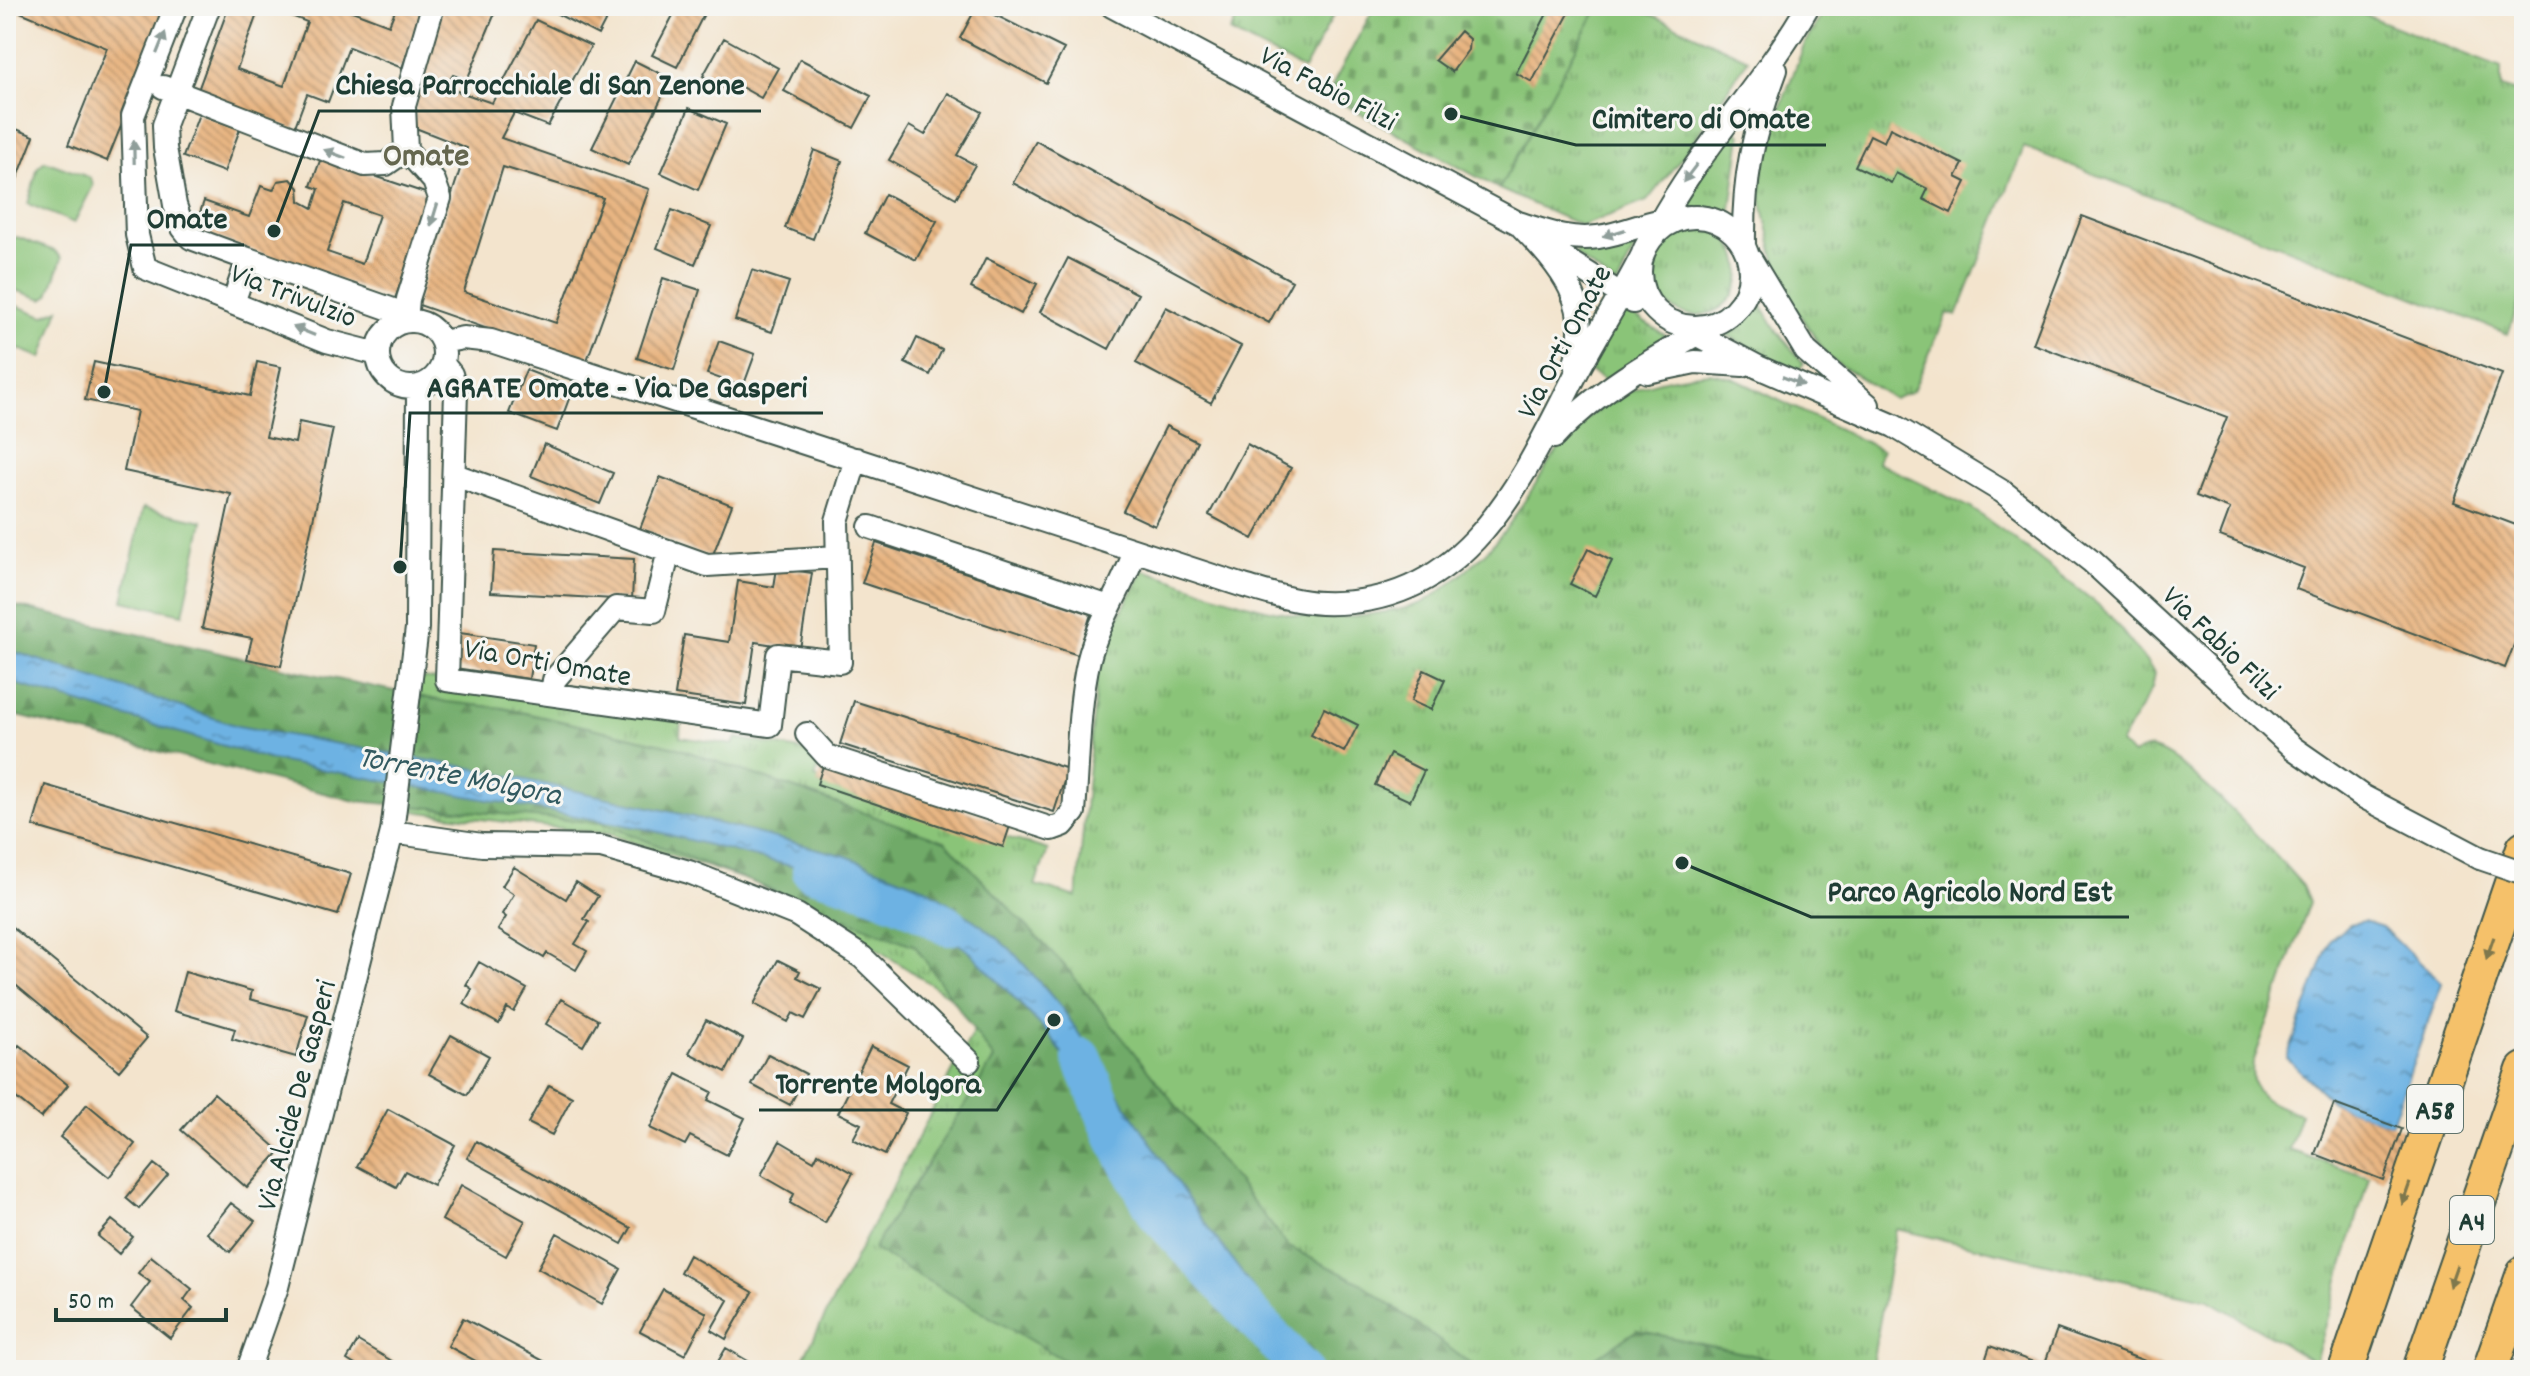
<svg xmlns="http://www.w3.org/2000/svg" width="2530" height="1376" font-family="Dekko,sans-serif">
<defs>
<pattern id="grass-tufts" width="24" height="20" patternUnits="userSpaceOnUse" patternTransform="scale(2)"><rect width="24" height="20" fill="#8ac478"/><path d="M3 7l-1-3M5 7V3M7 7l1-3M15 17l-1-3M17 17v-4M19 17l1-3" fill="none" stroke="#70a063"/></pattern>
<pattern id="forest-firs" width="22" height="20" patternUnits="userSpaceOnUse" patternTransform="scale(2)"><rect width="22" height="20" fill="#6faa68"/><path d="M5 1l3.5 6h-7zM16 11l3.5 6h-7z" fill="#5b8c56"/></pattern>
<pattern id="cemetery-stones" width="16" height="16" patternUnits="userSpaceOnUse" patternTransform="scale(2)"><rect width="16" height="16" fill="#8ac478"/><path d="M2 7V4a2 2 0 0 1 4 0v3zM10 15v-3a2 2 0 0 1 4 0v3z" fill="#70a063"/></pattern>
<pattern id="water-ripples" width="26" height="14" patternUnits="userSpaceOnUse" patternTransform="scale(2)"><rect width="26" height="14" fill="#6db2e3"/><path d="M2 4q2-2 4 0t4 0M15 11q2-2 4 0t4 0" fill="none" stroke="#5992b9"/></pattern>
<pattern id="building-back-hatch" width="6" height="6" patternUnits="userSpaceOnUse" patternTransform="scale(2)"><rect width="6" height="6" fill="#e8b582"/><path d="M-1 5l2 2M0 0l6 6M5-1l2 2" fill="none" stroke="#bb946b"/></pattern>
</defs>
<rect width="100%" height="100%" fill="#f6f6f2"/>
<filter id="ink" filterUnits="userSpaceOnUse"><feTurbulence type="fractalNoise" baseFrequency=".0125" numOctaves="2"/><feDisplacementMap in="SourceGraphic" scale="16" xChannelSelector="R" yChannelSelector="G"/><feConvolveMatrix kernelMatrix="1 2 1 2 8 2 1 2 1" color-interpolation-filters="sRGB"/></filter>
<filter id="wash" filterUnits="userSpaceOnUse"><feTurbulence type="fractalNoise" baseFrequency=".006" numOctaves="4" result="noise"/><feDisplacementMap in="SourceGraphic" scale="32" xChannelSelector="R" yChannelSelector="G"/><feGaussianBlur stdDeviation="1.8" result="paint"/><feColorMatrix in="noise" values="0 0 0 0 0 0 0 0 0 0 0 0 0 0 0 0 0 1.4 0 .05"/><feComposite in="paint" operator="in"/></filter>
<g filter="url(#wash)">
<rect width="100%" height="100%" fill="#f3e4cd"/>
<!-- grass -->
<path fill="url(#grass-tufts)" stroke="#548056" stroke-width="2" d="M1243,6H1338L1304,70L1230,32Z
M1599,6H1633L1748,59L1686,152L1647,201L1582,226L1499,189Z
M1827,6H2342L2501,68V87L2524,94V288L2508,334L2024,147L1957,316L1947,313L1913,391L1894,399L1829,358L1781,287L1760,194L1765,148L1805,43Z
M1733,126L1741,135L1730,215L1675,206Z
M1652 271a44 44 0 1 1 88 0a44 44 0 1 1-88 0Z
M1635,234L1639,239L1617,286L1574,254L1583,247Z
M1755,294L1777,331L1804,364L1796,372L1719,331L1740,317Z
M1618,310H1625L1668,337L1670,343L1605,380L1584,368Z
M1710,373L1733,378L1882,450L1877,462L1971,508L2013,538L2106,611L2155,673L2152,688L2120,744L2133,755C2140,751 2148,746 2156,750C2191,762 2276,855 2303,886L2310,902L2253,1063C2247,1098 2274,1105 2301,1114L2289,1150L2369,1177L2315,1362L2209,1300L1896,1229L1871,1370H797L981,1017L866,942L755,883L609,834L420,812L6,708L392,735L401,675L681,713L680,737L733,745L736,738L821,754L815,778L1048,850L1035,885L1077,897L1099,653L1144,570C1200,588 1261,614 1320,618C1341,619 1411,611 1427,600C1454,584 1484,556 1504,531C1532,494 1552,449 1587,418C1622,387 1665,377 1710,373Z"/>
<!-- forest -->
<path fill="url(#forest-firs)" stroke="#47744e" stroke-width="2" d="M6,604L303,672L447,702L503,708L672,746L945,841L1065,966L1289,1247L1361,1283L1479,1370H1081L873,1249L994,1059L915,946L601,823L355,801L6,713Z
M1637,1330L1785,1362V1370H1584L1586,1364Z"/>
<!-- cemetery -->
<path fill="url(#cemetery-stones)" stroke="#548056" stroke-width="2" d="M1375,6H1599L1499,189L1327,95Z"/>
<!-- garden -->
<path fill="#8ac478" stroke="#548056" stroke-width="2" d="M45,161L91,178L93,186L74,223L28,204L38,167Z
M17,237L55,251L62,258L49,295L43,299L6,287V248L11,239Z
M6,302L44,316L59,309L42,358L6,344Z
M143,508L203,521L183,614L123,601Z"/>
<!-- water -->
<path fill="url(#water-ripples)" stroke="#46788c" stroke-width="2" d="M6,649L238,726L471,768L677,813L846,856L928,889L985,928L1014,953L1062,1008L1198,1214L1314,1370H1286L1047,1032L971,953L897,900L822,874L646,829L271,760L6,681Z
M2364,921L2382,927L2442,983L2391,1125L2334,1104L2287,1058L2330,940L2350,924Z"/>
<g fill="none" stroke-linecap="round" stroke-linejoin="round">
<!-- river -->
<path stroke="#6db2e3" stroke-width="40" d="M812,871C860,884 906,901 949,926
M1082,1058L1117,1141L1158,1214L1302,1370"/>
</g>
<g id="blocks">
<!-- building -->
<path fill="url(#building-back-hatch)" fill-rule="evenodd" d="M6,6H169L107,161L68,145L107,48Z
M229,6H260L237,69L284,86L307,22L266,6H339L389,25L397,6H424L402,68L349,47L328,102L307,94L294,129L197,93Z
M443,6H498L467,80L453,75L445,87L492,103L536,20L591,46L548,126L514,113L501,138L649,189L586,363L416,304L467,148L413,127L422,64ZM503,167L603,198L556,323L464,292Z
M542,6H613L598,35Z
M678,6H708L677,67L652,55Z
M977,6L1064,49L1046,83L960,38Z
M1551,6H1573L1532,82L1516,73Z
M1460,31L1469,39L1468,50L1452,72L1435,60Z
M724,38L778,68L761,98L734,83L730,91L703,76Z
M800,59L871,96L854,128L784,91Z
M635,61L671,79L628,165L592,148Z
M948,93L982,112L957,155L975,165L956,198L889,160L909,126L925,135Z
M689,108L726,124L698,190L661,173Z
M199,114L240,129L224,172L183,157Z
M6,125L34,136L14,187L6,184Z
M1890,128L1963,164L1956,177L1966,182L1951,213L1923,199L1928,189L1896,173L1891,183L1855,166L1870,135L1884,142Z
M1036,141L1292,281L1269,323L1013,183Z
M814,150L842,161L813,239L785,228Z
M321,158L431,195L395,299L194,230L204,201L249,217L261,186L273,190L278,181L291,179L299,188L300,201L313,208L319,189L311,186ZM344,203L379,215L362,264L327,252Z
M885,194L937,221L916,260L865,233Z
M672,210L711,226L695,264L657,248Z
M2082,216L2502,374L2454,502L2524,528V619L2505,668L2296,589L2304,568L2220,536L2230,509L2196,496L2227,417L2033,344Z
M986,258L1037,284L1021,314L971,288Z
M1068,258L1138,294L1109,349L1040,312Z
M752,270L789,282L772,332L735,320Z
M663,278L700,290L674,370L637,358Z
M1166,307L1241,346L1211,403L1136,363Z
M917,338L942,350L930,375L905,363Z
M719,341L755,354L743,387L707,374Z
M94,362L250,396L257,362L281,367L266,437L295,443L299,422L333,429L281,666L247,659L252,638L202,628L231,494L124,471L137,411L85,400Z
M526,370L573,388L557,431L509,413Z
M1166,426L1197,442L1155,526L1123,511Z
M544,444L613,473L600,504L531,476Z
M1247,444L1291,468L1253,539L1209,515Z
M660,477L732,505L712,557L640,529Z
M876,543L1091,614L1078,655L862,583Z
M1588,549L1612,561L1595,596L1570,584Z
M494,551L634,559L632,600L491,592Z
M777,568L812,573L800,649L755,642L746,705L675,695L684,635L729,642L738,581L774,587Z
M460,633L534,644L529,679L455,668Z
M1424,670L1445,680L1431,710L1411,701Z
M854,701L1068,769L1054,812L840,744Z
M1324,708L1358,725L1344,752L1311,735Z
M1390,754L1424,771L1410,801L1375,785Z
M824,763L1010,826L1003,847L817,784Z
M45,785L351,874L338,915L33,826Z
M514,867L566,899L576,882L598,896L584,919L589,922L575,944L587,951L576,970L547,953L544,958L498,930L506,917L502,914L514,894L502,886Z
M6,922L147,1038L119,1071L6,977Z
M778,960L800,971L797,977L821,989L805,1019L793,1013L788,1022L754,1004Z
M479,962L527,989L514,1012L507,1008L499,1024L464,1004L472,989L466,985Z
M185,972L252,991L250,999L308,1015L296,1057L232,1039L235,1029L174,1011Z
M561,999L598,1020L583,1046L546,1024Z
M706,1020L743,1039L726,1072L689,1053Z
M451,1035L489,1056L467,1095L429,1074Z
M19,1045L68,1085L41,1118L6,1090V1061Z
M871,1046L908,1065L888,1104L906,1113L885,1155L853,1139L861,1124L838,1113Z
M768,1054L806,1074L790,1105L752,1085Z
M677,1074L712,1092L708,1100L745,1118L727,1155L690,1136L685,1145L650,1128Z
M549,1085L572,1097L552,1135L528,1123Z
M214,1093L280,1151L247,1188L181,1130Z
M87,1104L135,1144L109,1177L60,1137Z
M2334,1104L2402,1129L2383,1180L2315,1154Z
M388,1109L455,1145L433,1185L405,1171L396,1187L357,1166Z
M476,1141L631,1228L622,1244L467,1158Z
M780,1141L814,1161L818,1153L853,1173L825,1223L790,1203L794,1194L761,1175Z
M154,1164L168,1175L139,1209L126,1198Z
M461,1185L525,1221L506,1256L442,1220Z
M231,1203L255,1221L230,1252L207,1233Z
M112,1220L133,1237L119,1254L98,1236Z
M557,1233L621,1269L602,1304L538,1268Z
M689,1255L753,1292L726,1339L711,1330L728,1300L680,1272Z
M151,1256L192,1289L184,1300L193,1308L170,1338L131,1307L150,1282L138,1273Z
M663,1289L707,1313L685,1355L640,1331Z
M463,1318L551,1365L548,1370H492L448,1346Z
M2057,1329L2170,1370H1982L1990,1346L2044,1366Z
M358,1341L407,1370H352L355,1365L347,1360Z
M726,1348L763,1370H713Z"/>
</g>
</g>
<g filter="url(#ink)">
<use href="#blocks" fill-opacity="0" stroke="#3f564b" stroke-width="2"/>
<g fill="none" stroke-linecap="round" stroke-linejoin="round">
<defs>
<path id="minor" d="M176,6L133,116L137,235L145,268L327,341L378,354
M209,6L164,125L165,148L175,205L183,228L191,238L248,259L233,303
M1112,6L1518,223C1544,231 1569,241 1598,237C1632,232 1650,218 1689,217
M163,87L365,165L386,164L406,150
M406,150L434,181L440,198L408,299L406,321
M406,150L404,106L433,6
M1640 272a55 55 0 1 1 110 0a55 55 0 1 1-110 0Z
M1658,226C1700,148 1764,83 1808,6
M1522,227C1561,267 1593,304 1575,363
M1744,245C1743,179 1753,132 1776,70
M1554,252L1633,302
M248,259L396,311H407
M1751,260L1806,351L1868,405
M378 354a33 33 0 1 1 66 0a33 33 0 1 1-66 0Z
M1673,322L1758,367L1894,426L2003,492L2091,561L2293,748L2362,796L2480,858
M442,342L463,338L491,341L1244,586C1269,593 1295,602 1321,603C1466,608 1519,486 1575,376C1596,335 1622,296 1643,254
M443,364L451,374L456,392L447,680L770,725L778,655L840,662L837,521L856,459
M1647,372L1695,362L1743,365
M1554,437C1595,392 1651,360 1704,330
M455,475L707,565L837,557
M870,527L1109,607
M552,694L554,680L616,608L654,611L669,551
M807,734L827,756L1052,829L1063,825L1074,812C1078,764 1078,705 1089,659C1099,620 1122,589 1135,551
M392,832L482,845L601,847L689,872L797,915L862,957L969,1061
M248,1370L277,1287L392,832L417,628L418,387"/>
<path id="highway" d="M2346,1370L2524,848
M2420,1370L2524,1070
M2490,1370L2524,1273"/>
</defs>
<!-- minor casing -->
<use href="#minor" stroke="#3f564b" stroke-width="26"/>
<!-- highway casing -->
<use href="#highway" stroke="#3f564b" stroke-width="38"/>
<!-- minor -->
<use href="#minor" stroke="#fff" stroke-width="22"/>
<!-- highway -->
<use href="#highway" stroke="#f5c16b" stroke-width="34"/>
<defs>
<path id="minor-bridge" d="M2480,858L2524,873"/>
</defs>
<!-- minor-bridge casing -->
<use href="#minor-bridge" stroke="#3f564b" stroke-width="26" stroke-linecap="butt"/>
<!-- minor-bridge -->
<use href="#minor-bridge" stroke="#fff" stroke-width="22"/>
</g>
<!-- one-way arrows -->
<defs><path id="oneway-solid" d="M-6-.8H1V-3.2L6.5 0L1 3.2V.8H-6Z" transform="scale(2)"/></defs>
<g fill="#8f9e9a">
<use href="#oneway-solid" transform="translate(161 43) rotate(-68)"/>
<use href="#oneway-solid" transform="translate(134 152) rotate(-91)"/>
<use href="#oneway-solid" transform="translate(335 154) rotate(-159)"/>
<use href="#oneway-solid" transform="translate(1690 173) rotate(127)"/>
<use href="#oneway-solid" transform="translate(434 215) rotate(107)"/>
<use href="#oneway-solid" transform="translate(1614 233) rotate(163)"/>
<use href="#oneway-solid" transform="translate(304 331) rotate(-158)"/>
<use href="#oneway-solid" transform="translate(1793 381) rotate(22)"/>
</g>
<g fill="#7f784d">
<use href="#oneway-solid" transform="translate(2490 948) rotate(109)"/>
<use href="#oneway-solid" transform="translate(2406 1194) rotate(109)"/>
<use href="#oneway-solid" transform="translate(2453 1276) rotate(109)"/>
</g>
</g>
<g text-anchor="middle" stroke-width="6" stroke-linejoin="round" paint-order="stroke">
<!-- shield labels -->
<g fill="#f6f6f2" stroke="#60746d" stroke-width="2">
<rect x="2407" y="1085" width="56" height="48" rx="6"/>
<rect x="2450" y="1196" width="44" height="48" rx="6"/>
</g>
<g font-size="28" font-weight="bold" fill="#1f3d34">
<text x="2435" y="1119">A58</text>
<text x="2472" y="1230">A4</text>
</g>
<!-- street labels -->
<g font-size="30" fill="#1f3d34" stroke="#f6f6f2">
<text transform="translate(1329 87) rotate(28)" y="10">Via Fabio Filzi</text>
<text transform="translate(294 294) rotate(21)" y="10">Via Trivulzio</text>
<text transform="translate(1563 341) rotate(-62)" y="10">Via Orti Omate</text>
<text transform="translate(2222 642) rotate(44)" y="10">Via Fabio Filzi</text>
<text transform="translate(548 661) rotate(10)" y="10">Via Orti Omate</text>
<text transform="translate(295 1095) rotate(-75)" y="10">Via Alcide De Gasperi</text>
</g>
<!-- water labels -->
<g font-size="32" font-style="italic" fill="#325a60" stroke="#f6f6f2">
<text transform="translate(460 774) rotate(11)" y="11">Torrente Molgora</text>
</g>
<!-- quarter labels -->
<g font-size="34" font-weight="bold" fill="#65674f" stroke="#f6f6f2">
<text x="426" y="165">Omate</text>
</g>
</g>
<!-- callouts -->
<path fill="none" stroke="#1f3d34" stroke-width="3" d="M274 231L319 111H761M1451 114L1576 145H1826M104 392L131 245H244M400 567L410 413H823M1682 863L1811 917H2129M1054 1020L997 1110H759"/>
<g fill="#1f3d34" stroke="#f6f6f2" stroke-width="3">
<circle cx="274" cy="231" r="8"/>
<circle cx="1451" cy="114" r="8"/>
<circle cx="104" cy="392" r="8"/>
<circle cx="400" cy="567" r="8"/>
<circle cx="1682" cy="863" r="8"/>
<circle cx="1054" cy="1020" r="8"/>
</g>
<g font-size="32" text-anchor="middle" font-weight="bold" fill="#1f3d34" stroke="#f6f6f2" stroke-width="6" stroke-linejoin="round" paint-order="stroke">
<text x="540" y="94">Chiesa Parrocchiale di San Zenone</text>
<text x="1701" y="128">Cimitero di Omate</text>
<text x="187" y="228">Omate</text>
<text x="617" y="397">AGRATE Omate - Via De Gasperi</text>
<text x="1970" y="901">Parco Agricolo Nord Est</text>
<text x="878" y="1093">Torrente Molgora</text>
</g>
<!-- margin -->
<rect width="2530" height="1376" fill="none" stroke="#f6f6f2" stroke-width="32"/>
<!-- scale -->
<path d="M56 1308v12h170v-12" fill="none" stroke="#1f3d34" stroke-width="4"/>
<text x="68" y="1308" font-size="24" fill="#1f3d34" stroke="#f6f6f2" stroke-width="6" paint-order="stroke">50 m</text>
</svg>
